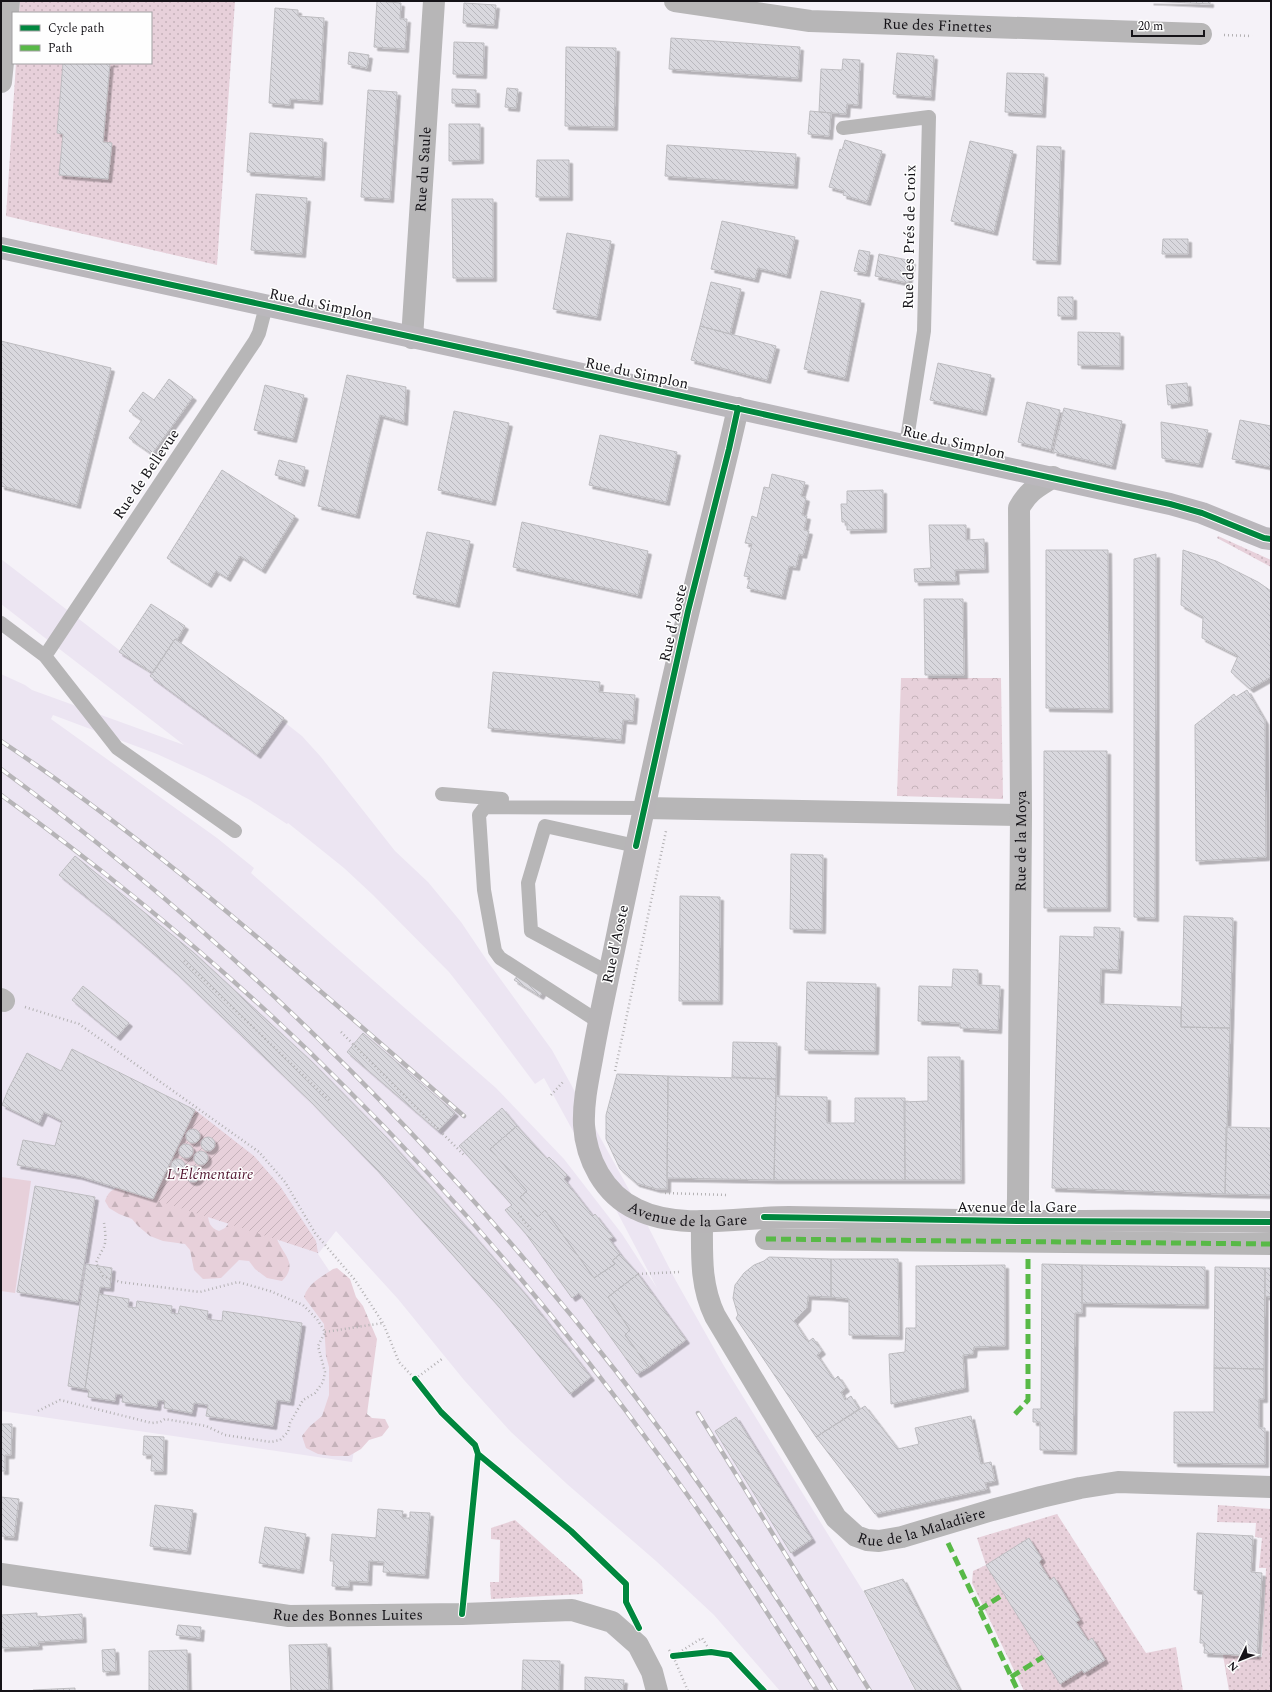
<svg xmlns="http://www.w3.org/2000/svg" width="1272" height="1692" font-family="Spectral,serif">
<defs>
<pattern id="grass-dots" width="8" height="8" patternUnits="userSpaceOnUse"><rect width="8" height="8" fill="#e7d0da"/><path d="M2 2h.1M6 6h.1" fill="none" stroke="#c5b2ba" stroke-width="1.8" stroke-linecap="round"/></pattern>
<pattern id="forest-firs" width="22" height="20" patternUnits="userSpaceOnUse"><rect width="22" height="20" fill="#e7d0da"/><path d="M5 1l3.5 6h-7zM16 11l3.5 6h-7z" fill="#c5b2ba"/></pattern>
<pattern id="park-crowns" width="20" height="18" patternUnits="userSpaceOnUse"><rect width="20" height="18" fill="#e7d0da"/><path d="M2 6a3 3 0 1 1 6 0M12 15a3 3 0 1 1 6 0" fill="none" stroke="#c5b2ba"/></pattern>
<pattern id="garden-furrows" width="10" height="10" patternUnits="userSpaceOnUse"><rect width="10" height="10" fill="#e7d0da"/><path d="M-1 1l2-2M0 10L10 0M9 11l2-2" fill="none" stroke="#c5b2ba"/></pattern>
<pattern id="building-back-hatch" width="6" height="6" patternUnits="userSpaceOnUse"><rect width="6" height="6" fill="#d9d8de"/><path d="M-1 5l2 2M0 0l6 6M5-1l2 2" fill="none" stroke="#b9b8be"/></pattern>
<filter id="shadow"><feDropShadow dx="3.5" dy="3.5" stdDeviation="0" flood-color="#0004"/></filter>
</defs>
<rect width="100%" height="100%" fill="#f5f2f8"/>
<!-- built -->
<path fill="#ece5f2" fill-rule="evenodd" d="M1,559L149,673L172,639L274,714L302,736L321,757L395,851L428,882L461,922L488,962L552,1050L633,1197L676,1281L724,1366L863,1591L915,1691H780L714,1615L656,1561L567,1484L511,1432L464,1380L398,1299L336,1231L318,1254L366,1326L373,1342L352,1462L1,1411V674L25,685L32,690L184,745L1,604ZM53,715L157,754L207,777L250,800L287,824L288,823L344,868L373,895L449,972L487,1020L535,1084L544,1078L614,1206L657,1288L622,1234L564,1159L496,1088L251,873L254,868L217,838L51,719Z"/>
<!-- grass -->
<path fill="url(#grass-dots)" d="M20,1H235L217,265L6,216L16,63H151V13H19Z
M1218,536L1271,560V567L1217,538Z
M1218,1505L1271,1509V1691H1229L1223,1655L1262,1657L1266,1568H1259L1262,1538L1255,1537L1256,1523L1217,1522Z
M1057,1514L1146,1653L1176,1647L1183,1691H1024L972,1583L973,1571L986,1565L977,1538Z
M515,1520L582,1580L583,1594L491,1599L490,1582H499L500,1540L491,1539V1528Z"/>
<!-- forest -->
<path fill="url(#forest-firs)" d="M118,1187L145,1197L152,1198L208,1213C208,1222 210,1228 219,1231L225,1228L233,1218L277,1239C283,1255 299,1264 282,1281L267,1278L255,1269L249,1261L239,1260L221,1278L203,1279L194,1270L190,1250L185,1244L163,1241L150,1236L138,1226L132,1219L119,1214L109,1208L105,1201C108,1193 110,1191 118,1187Z
M337,1268L350,1279L356,1297L363,1306L377,1339L367,1414L372,1418L385,1419L389,1427L382,1436L369,1440L361,1449L349,1456H332L318,1454L306,1448L302,1436L309,1427L322,1416L329,1395V1367L326,1356L324,1324L304,1297C308,1283 322,1277 333,1269Z"/>
<!-- park -->
<path fill="url(#park-crowns)" d="M901,678H1001L1003,799L897,796Z"/>
<!-- garden -->
<path fill="url(#garden-furrows)" d="M195,1110L254,1156L280,1186L316,1241L318,1253L153,1199Z"/>
<!-- pitch -->
<path fill="#e7d0da" d="M1,1177L31,1181L15,1293L1,1291Z"/>
<!-- building -->
<path fill="url(#building-back-hatch)" stroke="#bdbcc0" filter="url(#shadow)" d="M377,1L401,3L400,19H407L405,49L374,47Z
M1150,1H1210V4Z
M464,3L496,5L494,25L463,23Z
M275,8L298,10V16L324,18L319,101L290,99V105L269,103Z
M671,38L800,47L798,78L669,69Z
M454,42L484,43L483,75L453,74Z
M566,47L616,48L614,127L565,126Z
M349,52L369,55L367,68L348,64Z
M897,53L934,56L931,97L893,94Z
M843,59L860,60L858,105L847,104L846,114L819,112L821,69L842,70Z
M63,63H115H110L103,142L112,143L108,179L59,175L63,134L57,133Z
M1007,73L1044,74L1042,114L1005,112Z
M507,88L518,89L516,108L505,107Z
M452,89L476,90V104L452,103Z
M368,90L397,92L390,199L361,197Z
M810,111L831,113L829,136L808,134Z
M449,124H480V160L449,161Z
M250,133L323,139L321,177L247,172Z
M845,140L882,151L867,202L843,195L844,191L829,187L840,149L842,150Z
M970,141L1013,151L994,232L951,221Z
M667,145L796,154L794,185L665,176Z
M1037,146L1061,147L1057,261L1033,260Z
M537,160H569V197H536Z
M256,194L307,198L302,254L251,250Z
M452,199H493V278H453Z
M722,221L795,237L787,275L758,268L755,279L711,269Z
M567,233L611,241L597,317L553,309Z
M1163,239H1188V254H1162Z
M859,250L870,252L866,273L854,271Z
M879,254L912,261L908,283L875,276Z
M711,282L741,289L730,334L700,326Z
M821,291L861,300L845,378L804,369Z
M1058,297H1073V316H1058Z
M700,326L776,346L767,380L691,360Z
M1078,332L1120,333V366L1078,365Z
M1,341L111,368L77,505L1,486Z
M938,363L991,375L983,412L930,400Z
M347,375L406,387L404,422L380,415L356,515L318,506Z
M169,379L193,397L152,454L129,438L142,420L129,411L143,392L154,400Z
M1187,383L1189,402L1168,405L1166,385Z
M265,385L304,395L293,439L254,430Z
M1027,402L1060,410L1051,450L1018,442Z
M1064,408L1122,421L1112,466L1053,452Z
M454,411L509,423L492,502L438,490Z
M1240,420L1271,426V467L1232,459Z
M1161,422L1208,430L1199,464L1162,458Z
M600,435L677,452L666,502L589,485Z
M279,460L305,467L301,483L275,475Z
M222,470L295,516L262,570L240,556L227,578L216,571L208,584L167,558Z
M772,474L805,482L801,496L806,498L802,515L807,516L804,530L809,531L803,555L799,554L796,567L789,566L782,596L747,588L750,577L744,576L752,544L745,543L752,516L757,518L764,487L769,488Z
M883,490V529L847,530V522H842L841,504H847V491Z
M522,522L648,551L638,595L513,567Z
M929,525H966V540L984,539L985,569L955,570L956,581L915,582L914,569L931,568Z
M427,532L470,541L456,604L413,594Z
M1046,550H1108L1109,709L1046,708Z
M1183,550L1216,561L1258,582L1271,591V677L1250,689L1231,672L1238,656L1202,638L1203,617L1181,605Z
M1156,554L1155,918L1134,917V559Z
M924,599H963L964,675H925Z
M151,604L185,626L177,640L175,639L153,673L119,652Z
M175,639L284,718L257,755L150,676Z
M493,672L600,682L599,692L635,695L633,721L623,720L621,740L488,728Z
M1247,690L1265,721L1266,857L1196,861L1195,725L1234,694L1236,697Z
M1044,751H1107V908H1044Z
M791,854L823,855L822,930L790,929Z
M75,856L193,952L310,1060L386,1137L439,1196L526,1295L591,1377L570,1394L500,1308L377,1170L310,1101L174,971L116,921L59,875Z
M680,896L720,897L719,1001H679Z
M1184,916L1233,918L1230,1028L1181,1027Z
M1094,927L1120,928L1118,970L1101,969L1100,1004L1181,1007V1027L1230,1028L1225,1194L1052,1188L1060,936L1094,937Z
M953,969L978,970V985L1000,986L998,1030L960,1028V1023L918,1021L919,986L952,987Z
M518,975L543,991L540,996L514,980Z
M807,982L876,984L875,1051L805,1050Z
M83,986L129,1023L117,1037L72,1000Z
M363,1033L455,1113L438,1131L347,1052Z
M733,1042L777,1043L776,1079L732,1077Z
M72,1049L195,1110L153,1199L79,1176L17,1165L23,1140L55,1146L62,1121L44,1112L39,1123L2,1105L8,1090L27,1053L61,1071Z
M928,1057H960L961,1180H905L904,1102L928,1101Z
M617,1074L668,1076L667,1189H657L636,1183L620,1169L606,1139V1115Z
M668,1076L776,1079L774,1180L667,1178Z
M776,1096L827,1097V1123H855V1098H905V1180H774Z
M502,1108L517,1126L490,1149L527,1191L520,1197L538,1217L545,1210L594,1278L615,1264L612,1261L620,1254L638,1274L608,1297L630,1330L625,1335L649,1367L637,1374L579,1293L572,1298L526,1234L505,1210L512,1205L459,1146Z
M517,1126L547,1159L549,1157L567,1175L564,1179L593,1216L595,1214L613,1237L609,1239L620,1254L612,1261L615,1264L594,1278L545,1210L538,1217L520,1197L527,1191L490,1149Z
M1226,1127L1271,1128V1195L1225,1194Z
M186 1136a7 7 0 1 1 14 0a7 7 0 1 1-14 0Z
M201 1144a7 7 0 1 1 14 0a7 7 0 1 1-14 0Z
M179 1151a7 7 0 1 1 14 0a7 7 0 1 1-14 0Z
M194 1158a7 7 0 1 1 14 0a7 7 0 1 1-14 0Z
M171 1166a7 7 0 1 1 14 0a7 7 0 1 1-14 0Z
M185 1174a8 8 0 1 1 16 0a8 8 0 1 1-16 0Z
M35,1186L95,1197L78,1302L17,1292Z
M769,1257L831,1259V1297L808,1296L807,1308L794,1321L808,1342L813,1338L822,1351L817,1355L834,1380L838,1376L846,1388L841,1392L845,1400L851,1396L859,1409L816,1437L736,1318L738,1315L733,1298L735,1285L744,1273L754,1265L764,1261Z
M831,1259H898L899,1336L849,1335V1299L831,1297Z
M86,1264L112,1268L110,1288L100,1287L85,1389L68,1386Z
M1042,1264L1082,1265V1313H1075L1073,1451L1040,1450V1422H1033V1409H1041Z
M1005,1265V1346L974,1347L973,1354L963,1355L965,1388L891,1404L889,1354L905,1352L906,1328H916V1266Z
M1082,1265L1205,1267V1305L1082,1303Z
M1215,1267L1265,1268L1264,1369L1214,1368Z
M1265,1268H1271V1297L1265,1296Z
M638,1274L686,1340L649,1367L625,1335L630,1330L608,1297Z
M99,1294L129,1299L128,1307L136,1308L137,1301L172,1306L171,1313L178,1314L180,1306L208,1311L207,1319L222,1321L223,1311L302,1323L290,1402L277,1400L273,1426L206,1416L208,1405L194,1403L192,1413L164,1408L165,1401L158,1400L157,1407L122,1402L123,1395L116,1394L115,1401L88,1397L89,1390L85,1389Z
M1214,1368L1264,1369V1399H1259V1428H1265V1464L1174,1463V1412H1214Z
M865,1406L898,1449L919,1444L915,1428L971,1416L981,1464L991,1462L995,1481L985,1483L987,1489L875,1514L816,1437Z
M736,1417L812,1539L791,1553L715,1431Z
M1,1424H12L11,1455H5V1471H1Z
M144,1436L164,1437L163,1471H151L152,1455H143Z
M1,1497L19,1499L14,1537L1,1536Z
M155,1505L193,1510L187,1551L150,1546Z
M378,1509L403,1511L402,1518H410V1512L430,1513L425,1575L383,1572L384,1562L369,1561L368,1582L349,1581V1587L332,1586L334,1561H330L332,1534L376,1538Z
M265,1527L306,1534L300,1570L259,1563Z
M1197,1533L1253,1536L1251,1572L1262,1573L1257,1656L1204,1653L1205,1643H1200L1203,1591L1194,1590Z
M1029,1538L1042,1559L1039,1562L1050,1580L1054,1577L1080,1620L1076,1622L1088,1641L1092,1638L1105,1660L1084,1673L1082,1670L1060,1684L986,1565Z
M903,1579L960,1691H916L864,1591Z
M37,1613V1617L82,1614L83,1639L38,1642L39,1646L1,1648V1615Z
M178,1625L201,1627L200,1638L176,1635Z
M327,1644L329,1690L291,1691L289,1645Z
M115,1649L116,1671L103,1672L102,1650Z
M187,1650L188,1691H149V1651Z
M523,1660L560,1661L559,1691H522Z
M585,1677L624,1680L623,1691H585Z
M75,1688V1691H33V1690Z"/>
<g fill="none" stroke-linecap="round" stroke-linejoin="round">
<!-- path -->
<path stroke="#b3b1b3" stroke-width="2.5" stroke-dasharray="1 3" stroke-linecap="butt" d="M1224,35L1252,36
M184,961L330,1101
M25,1007L79,1024L259,1152L285,1182L315,1233L355,1280L383,1323L399,1362L415,1379L441,1412L475,1445L478,1454L464,1592
M341,1032L464,1155L466,1154
M615,1071L666,831
M551,1095L563,1082
M665,1193L726,1195
M518,1213L531,1230
M104,1223C105,1230 107,1242 103,1249C100,1254 98,1258 96,1263L103,1276L120,1282L200,1292L238,1282L270,1291L303,1305L317,1319L325,1332
M638,1274L679,1272
M325,1332L383,1323
M415,1379L442,1359
M38,1411L60,1400L152,1423L160,1422L165,1419L206,1426L225,1435L271,1442L280,1440L288,1432L290,1423L303,1400L315,1393L323,1382L325,1372L318,1346L325,1332
M478,1454L571,1531L626,1584V1603
M669,1650L673,1656L688,1691
M672,1657L702,1638L711,1652"/>
<!-- lane -->
<path stroke="#b7b6b7" stroke-width="14" d="M843,128L929,117L924,331L906,445
M1,623L45,656L117,748L235,831
M45,656L255,341L259,333L266,306
M442,794L502,799
M485,807L644,808L599,1022L500,958L495,951L484,890L479,815Z
M609,973L531,931L528,883L545,826L636,846"/>
<!-- street -->
<g stroke="#b7b6b7" stroke-width="22">
<path id="s1" d="M675,1L810,21L1201,34"/>
<path d="M1,82L9,1"/>
<path id="s2" d="M412,338L434,1"/>
<path d="M644,808L1021,815"/>
<path d="M1,999L4,1001"/>
<path id="s3" d="M702,1221C702,1254 700,1285 715,1316L836,1518L856,1536L867,1540L879,1541L902,1537L992,1510L1041,1497L1080,1488L1118,1482L1271,1487"/>
<path id="s4" d="M1017,1221L1018,1199L1021,815L1019,508C1028,491 1037,487 1053,477"/>
<path d="M766,1239L1271,1244"/>
<path id="s5" d="M1,1574L289,1616L462,1614L572,1610L612,1622L638,1645L652,1672L657,1691"/>
</g>
<!-- secondary -->
<path stroke="#b7b5b7" stroke-width="22" id="s6" d="M738,408C723,476 705,542 689,610C664,713 642,817 620,921C611,967 600,1012 592,1059C588,1080 583,1103 584,1125C586,1159 604,1194 636,1209C680,1231 742,1217 789,1217C866,1219 943,1220 1019,1221C1103,1221 1187,1220 1271,1222"/>
<!-- primary -->
<path stroke="#bab7bc" stroke-width="22" d="M1,248L514,359L1170,504L1202,513L1264,538L1271,539"/>
<defs>
<path id="rail" d="M1,741C167,852 314,986 464,1116
M1,769C233,940 438,1144 615,1370C695,1473 767,1581 836,1691
M1,795C122,883 237,978 342,1084C458,1199 564,1325 660,1457C716,1533 767,1611 817,1691
M698,1413L870,1691"/>
</defs>
<!-- rail casing -->
<use href="#rail" stroke="#b6b4b7" stroke-width="4.5"/>
<!-- rail -->
<use href="#rail" stroke="#fefefe" stroke-width="3" stroke-dasharray="9" stroke-linecap="butt"/>
<!-- quiet -->
<path stroke="#58b947" stroke-width="5" stroke-dasharray="10 5" stroke-linecap="butt" d="M766,1239L1271,1244
M1015,1414L1028,1400V1257
M948,1543L1018,1691
M979,1610L1004,1594
M1011,1677L1043,1657"/>
<defs>
<path id="cycleway" d="M1,248L514,359L1170,504L1202,513L1264,538L1271,539
M636,846L688,611L729,449L738,408
M764,1217L1017,1221L1271,1222
M415,1379L441,1412L475,1445L478,1454L462,1614
M478,1454L571,1531L626,1584V1602L639,1628
M673,1656L711,1652L730,1655L764,1691"/>
</defs>
<!-- cycleway casing -->
<use href="#cycleway" stroke="#fefefe" stroke-width="8"/>
<!-- cycleway -->
<use href="#cycleway" stroke="#00873e" stroke-width="6"/>
</g>
<g text-anchor="middle" stroke-width="3" stroke-linejoin="round" paint-order="stroke">
<!-- street labels -->
<g font-size="15" fill="#151318" stroke="#fefefe">
<text dy="5" stroke="none"><textPath href="#s1" startOffset="264">Rue des Finettes</textPath></text>
<text dy="5" stroke="none"><textPath href="#s2" startOffset="169">Rue du Saule</textPath></text>
<text transform="translate(909 237) rotate(-89)" y="5">Rue des Prés de Croix</text>
<text transform="translate(321 304) rotate(12)" y="5">Rue du Simplon</text>
<text transform="translate(637 373) rotate(12)" y="5">Rue du Simplon</text>
<text transform="translate(954 442) rotate(13)" y="5">Rue du Simplon</text>
<text transform="translate(146 474) rotate(-56)" y="5">Rue de Bellevue</text>
<text transform="translate(673 623) rotate(-77)" y="5">Rue d'Aoste</text>
<text dy="5" stroke="none"><textPath href="#s4" startOffset="380">Rue de la Moya</textPath></text>
<text transform="translate(615 944) rotate(-78)" y="5">Rue d'Aoste</text>
<text x="1017" y="1212">Avenue de la Gare</text>
<text dy="5" stroke="none"><textPath href="#s6" startOffset="890">Avenue de la Gare</textPath></text>
<text dy="5" stroke="none"><textPath href="#s3" startOffset="427">Rue de la Maladière</textPath></text>
<text dy="5" stroke="none"><textPath href="#s5" startOffset="350">Rue des Bonnes Luites</textPath></text>
</g>
<!-- park labels -->
<g font-size="15" font-style="italic" fill="#51152f" stroke="#fefefe">
<text x="210" y="1179">L'Élémentaire</text>
</g>
</g>
<!-- border -->
<rect width="1272" height="1692" fill="none" stroke="#151318" stroke-width="4"/>
<!-- legend -->
<rect x="12" y="12" width="140" height="52" fill="#fefefe" stroke="#a1a0a2"/>
<rect x="20" y="25" width="20" height="6" fill="#00873e" stroke="#a1a0a2"/>
<text x="48" y="32" font-size="12" fill="#151318">Cycle path</text>
<rect x="20" y="45" width="20" height="6" fill="#58b947" stroke="#a1a0a2"/>
<text x="48" y="52" font-size="12" fill="#151318">Path</text>
<!-- north arrow -->
<g transform="translate(1240 1660) rotate(227)" stroke="#fefefe" stroke-width="3" paint-order="stroke">
<path d="M0-3L7 15L0 10L-7 15Z" fill="#151318"/>
<text y="-6" font-size="11" font-weight="bold" text-anchor="middle" fill="#151318">N</text>
</g>
<!-- scale -->
<path d="M1132 30v6h72v-6" fill="none" stroke="#151318" stroke-width="2"/>
<text x="1138" y="30" font-size="12" fill="#151318" stroke="#fefefe" stroke-width="3" paint-order="stroke">20 m</text>
</svg>
